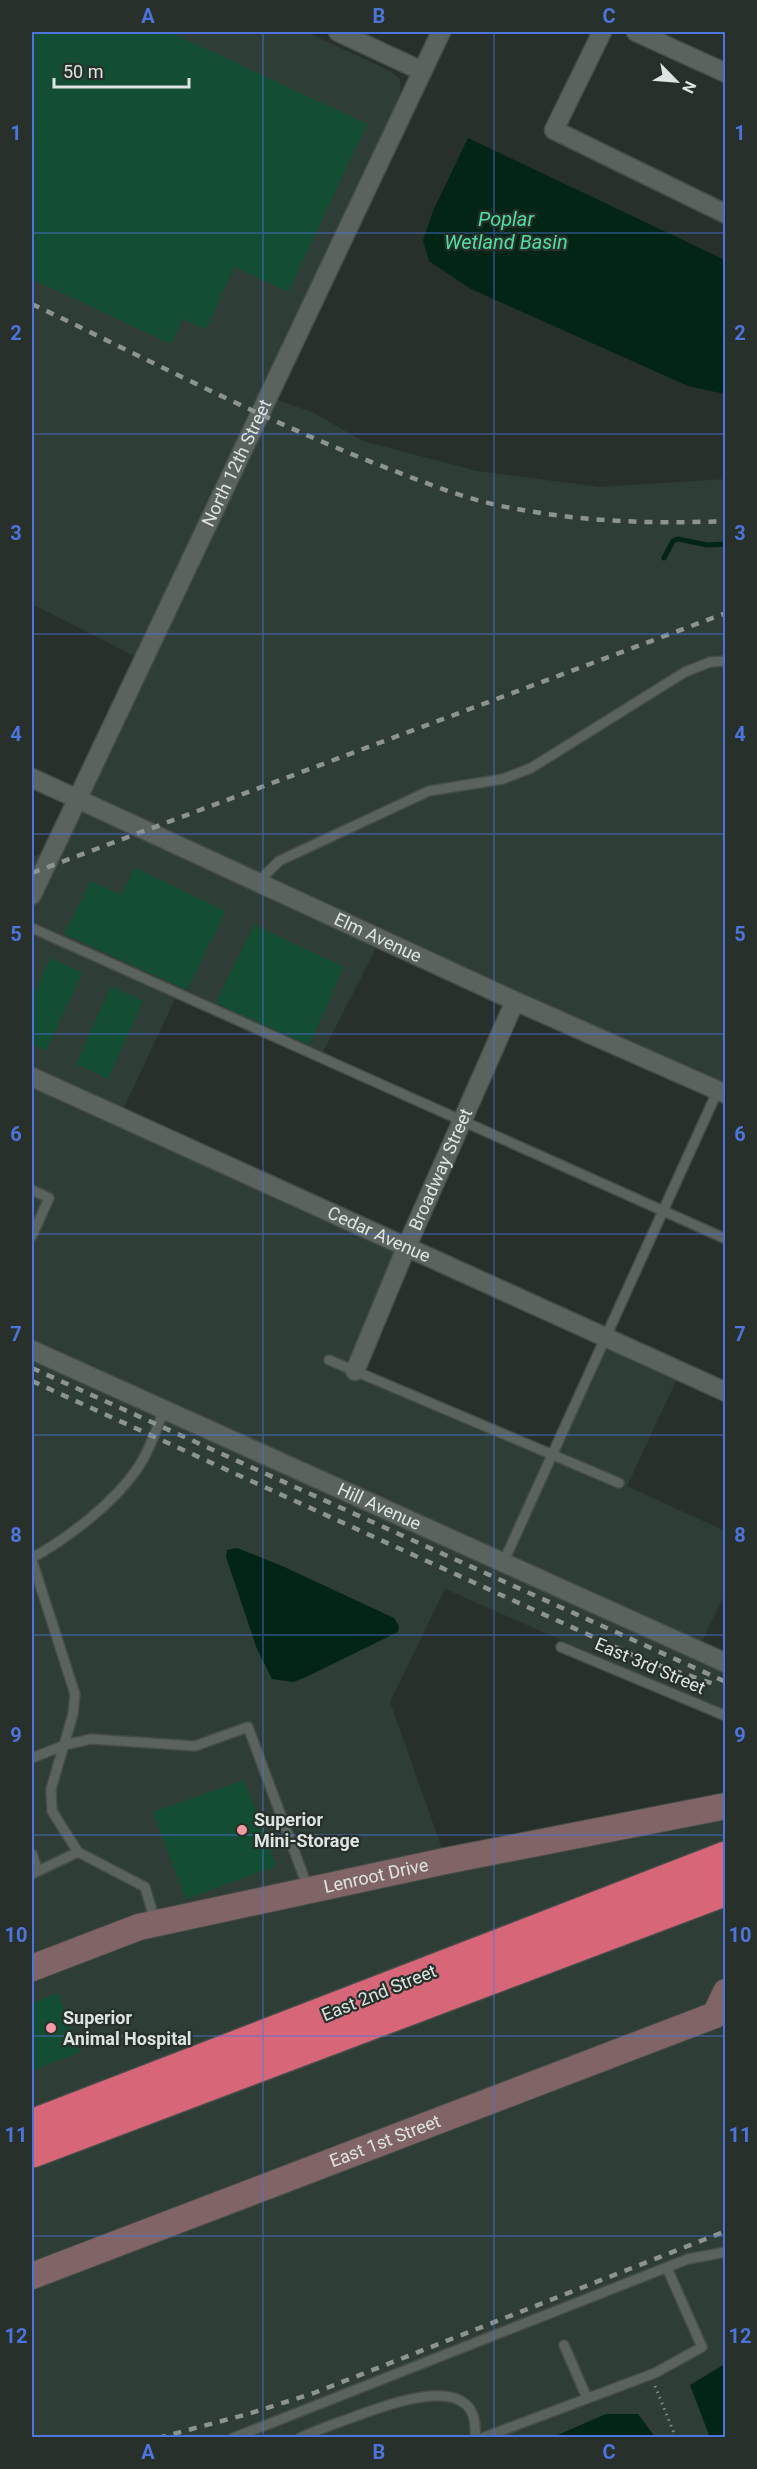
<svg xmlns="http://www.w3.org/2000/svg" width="757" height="2469" font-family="Roboto,sans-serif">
<rect width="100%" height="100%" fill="#27302b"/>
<!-- built -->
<path fill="#2e3d35" d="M32,32H307L388,70L399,78L401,84L400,95L260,394L312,412L363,441L477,471L600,487L725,479V1094L377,946L320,1058L177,995L120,1116L406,1248L355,1371L552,1455L604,1339L678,1377L627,1486L725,1531V1593L698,1650L725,1663V1712L445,1589L390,1702L446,1860L725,1806V2364L690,2386L710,2437H32V857L55,848L144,661L32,604Z"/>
<!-- water -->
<path fill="#032516" d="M468,138L725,260V394L688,386L471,289L429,261L423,240L433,211Z
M237,1548L282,1566L394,1618L399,1626L398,1632L306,1677L293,1682L272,1679L257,1649L226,1557L227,1550Z
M725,2364V2437H710L690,2385Z
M606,2414H638L655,2437H553Z"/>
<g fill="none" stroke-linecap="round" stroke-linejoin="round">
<!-- stream -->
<path stroke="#032516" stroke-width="5" d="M664,558L673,541L678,539L707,545L726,544"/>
</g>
<!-- building -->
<path fill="#134e34" d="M32,32H170L367,124L288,292L234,267L206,329L183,319L171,344L32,279Z
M135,868L226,911L187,990L64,934L91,881L121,895Z
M254,925L344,967L309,1045L216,1003Z
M50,958L82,973L46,1051L32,1044V999Z
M111,986L143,1001L108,1079L76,1064Z
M244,1780L276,1866L186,1899L153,1812Z
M58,1993L80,2052L32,2071V2003Z"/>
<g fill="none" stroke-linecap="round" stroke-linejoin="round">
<defs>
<path id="lane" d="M257,883L279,861L429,791L503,779L531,768L685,672L710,662L726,661
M32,928L726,1239
M32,1190L49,1198L32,1236
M329,1360L619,1483
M32,1558C68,1538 113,1504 137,1469C149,1452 156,1430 164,1410
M32,1560L75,1694L73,1714L51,1789L52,1811L78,1852L145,1887L155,1921
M503,1563L718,1090
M561,1647L726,1716
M32,1758L65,1745L91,1739L195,1746L248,1727L308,1888
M32,1854L38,1871
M32,1874L78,1852
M564,2345L587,2398
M233,2438L688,2259L726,2252
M300,2438C318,2429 338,2423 356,2416C391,2404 482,2367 475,2438
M482,2438L655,2373L702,2347L667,2268"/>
<g id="street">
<path d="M338,32L422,71"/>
<path d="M602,32L554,130L726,214"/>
<path d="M636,32L726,73"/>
<path id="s1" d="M32,778L515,1001L726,1094"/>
<path id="s2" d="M32,895L441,32"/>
<path id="s3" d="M32,1077L726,1392"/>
<path id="s4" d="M32,1350L726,1663"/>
<path id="s5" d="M355,1371L406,1248L515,1001"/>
</g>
<g id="secondary">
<path id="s6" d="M32,1968L139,1927L445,1861L726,1806"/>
<path id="s7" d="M32,2276L715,2015L726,1992"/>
</g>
<path id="highway" d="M32,2126L726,1858
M32,2151L726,1889"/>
</defs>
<!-- lane casing -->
<use href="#lane" stroke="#464d49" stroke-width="12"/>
<!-- street casing -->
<use href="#street" stroke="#464d49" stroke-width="21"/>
<!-- secondary casing -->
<use href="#secondary" stroke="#464d49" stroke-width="28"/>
<!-- highway casing -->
<use href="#highway" stroke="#464d49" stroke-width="36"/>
<!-- path -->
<path stroke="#858c88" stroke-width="3" stroke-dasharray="1.5 4.5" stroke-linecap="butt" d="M655,2386L676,2438"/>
<!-- lane -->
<use href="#lane" stroke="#5a635e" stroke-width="9"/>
<!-- street -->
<use href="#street" stroke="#5a635e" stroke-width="18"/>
<!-- secondary -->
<use href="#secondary" stroke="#806466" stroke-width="26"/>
<!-- highway -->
<use href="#highway" stroke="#d76778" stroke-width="33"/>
<!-- rail -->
<path stroke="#8d9490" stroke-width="4.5" stroke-dasharray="8 8" stroke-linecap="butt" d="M32,304C145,358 257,417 374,463C421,481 468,501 517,509C586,522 656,524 726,521
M32,873L726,613
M32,1368L726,1682
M32,1381L646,1661L714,1684
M158,2438L248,2414L314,2393L726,2231"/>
</g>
<!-- grid -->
<path fill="none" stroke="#4d74da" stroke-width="1.5" stroke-opacity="0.55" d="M263,32V2438M494,32V2438M32,233H726M32,434H726M32,634H726M32,834H726M32,1034H726M32,1234H726M32,1435H726M32,1635H726M32,1835H726M32,2036H726M32,2236H726"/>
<!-- markers -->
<g fill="#f49aa4" stroke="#27302b" stroke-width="2">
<circle cx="242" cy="1830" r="6"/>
<circle cx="51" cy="2028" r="6"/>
</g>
<g text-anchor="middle" stroke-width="4.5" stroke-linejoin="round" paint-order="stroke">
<!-- street labels -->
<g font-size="18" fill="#dee4e1" stroke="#27302b">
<text dy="6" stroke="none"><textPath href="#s2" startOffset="478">North 12th Street</textPath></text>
<text dy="6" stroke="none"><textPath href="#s1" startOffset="381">Elm Avenue</textPath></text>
<text dy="6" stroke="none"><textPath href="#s5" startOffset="219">Broadway Street</textPath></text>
<text dy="6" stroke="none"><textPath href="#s3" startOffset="381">Cedar Avenue</textPath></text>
<text dy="6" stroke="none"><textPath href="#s4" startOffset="381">Hill Avenue</textPath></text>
<text transform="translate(650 1666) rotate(23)" y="6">East 3rd Street</text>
<text dy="6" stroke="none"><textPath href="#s6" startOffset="357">Lenroot Drive</textPath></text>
<text transform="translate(379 1993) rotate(-22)" y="6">East 2nd Street</text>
<text dy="6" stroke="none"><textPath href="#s7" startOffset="378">East 1st Street</textPath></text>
</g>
<!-- poi labels -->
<g font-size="18" font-weight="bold" fill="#dee4e1" stroke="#27302b" text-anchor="start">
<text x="254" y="1826">Superior<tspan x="254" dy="21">Mini-Storage</tspan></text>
<text x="63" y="2024">Superior<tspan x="63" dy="21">Animal Hospital</tspan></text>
</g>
<!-- water labels -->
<g font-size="20" font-style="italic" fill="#4fdf9f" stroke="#27302b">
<text x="506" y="226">Poplar<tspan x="506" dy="23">Wetland Basin</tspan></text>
</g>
</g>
<!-- border -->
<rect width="757" height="2469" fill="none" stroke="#27302b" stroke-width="66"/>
<!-- north arrow -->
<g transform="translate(676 81) rotate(115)" stroke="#27302b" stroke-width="4.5" paint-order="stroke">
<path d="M0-4.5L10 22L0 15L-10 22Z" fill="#dee4e1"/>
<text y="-9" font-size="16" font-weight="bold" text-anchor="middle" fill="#dee4e1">N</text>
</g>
<!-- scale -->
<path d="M54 78v9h135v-9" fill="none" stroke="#dee4e1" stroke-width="3"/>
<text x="63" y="78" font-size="18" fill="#dee4e1" stroke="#27302b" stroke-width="4.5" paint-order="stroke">50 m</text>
<rect x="33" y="33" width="691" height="2403" fill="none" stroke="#4d74da" stroke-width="2"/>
<g font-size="20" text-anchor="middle" font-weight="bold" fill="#4d74da">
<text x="148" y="23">A</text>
<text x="379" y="23">B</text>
<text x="609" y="23">C</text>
<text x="16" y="140">1</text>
<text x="740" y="140">1</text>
<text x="16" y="340">2</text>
<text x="740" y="340">2</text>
<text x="16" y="540">3</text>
<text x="740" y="540">3</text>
<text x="16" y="741">4</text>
<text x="740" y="741">4</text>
<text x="16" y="941">5</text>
<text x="740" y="941">5</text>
<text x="16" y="1141">6</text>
<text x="740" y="1141">6</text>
<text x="16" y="1341">7</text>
<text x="740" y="1341">7</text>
<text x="16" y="1542">8</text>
<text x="740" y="1542">8</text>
<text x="16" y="1742">9</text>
<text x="740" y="1742">9</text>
<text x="16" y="1942">10</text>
<text x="740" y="1942">10</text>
<text x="16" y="2142">11</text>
<text x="740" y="2142">11</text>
<text x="16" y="2343">12</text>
<text x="740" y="2343">12</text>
<text x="148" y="2459">A</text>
<text x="379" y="2459">B</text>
<text x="609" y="2459">C</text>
</g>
</svg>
